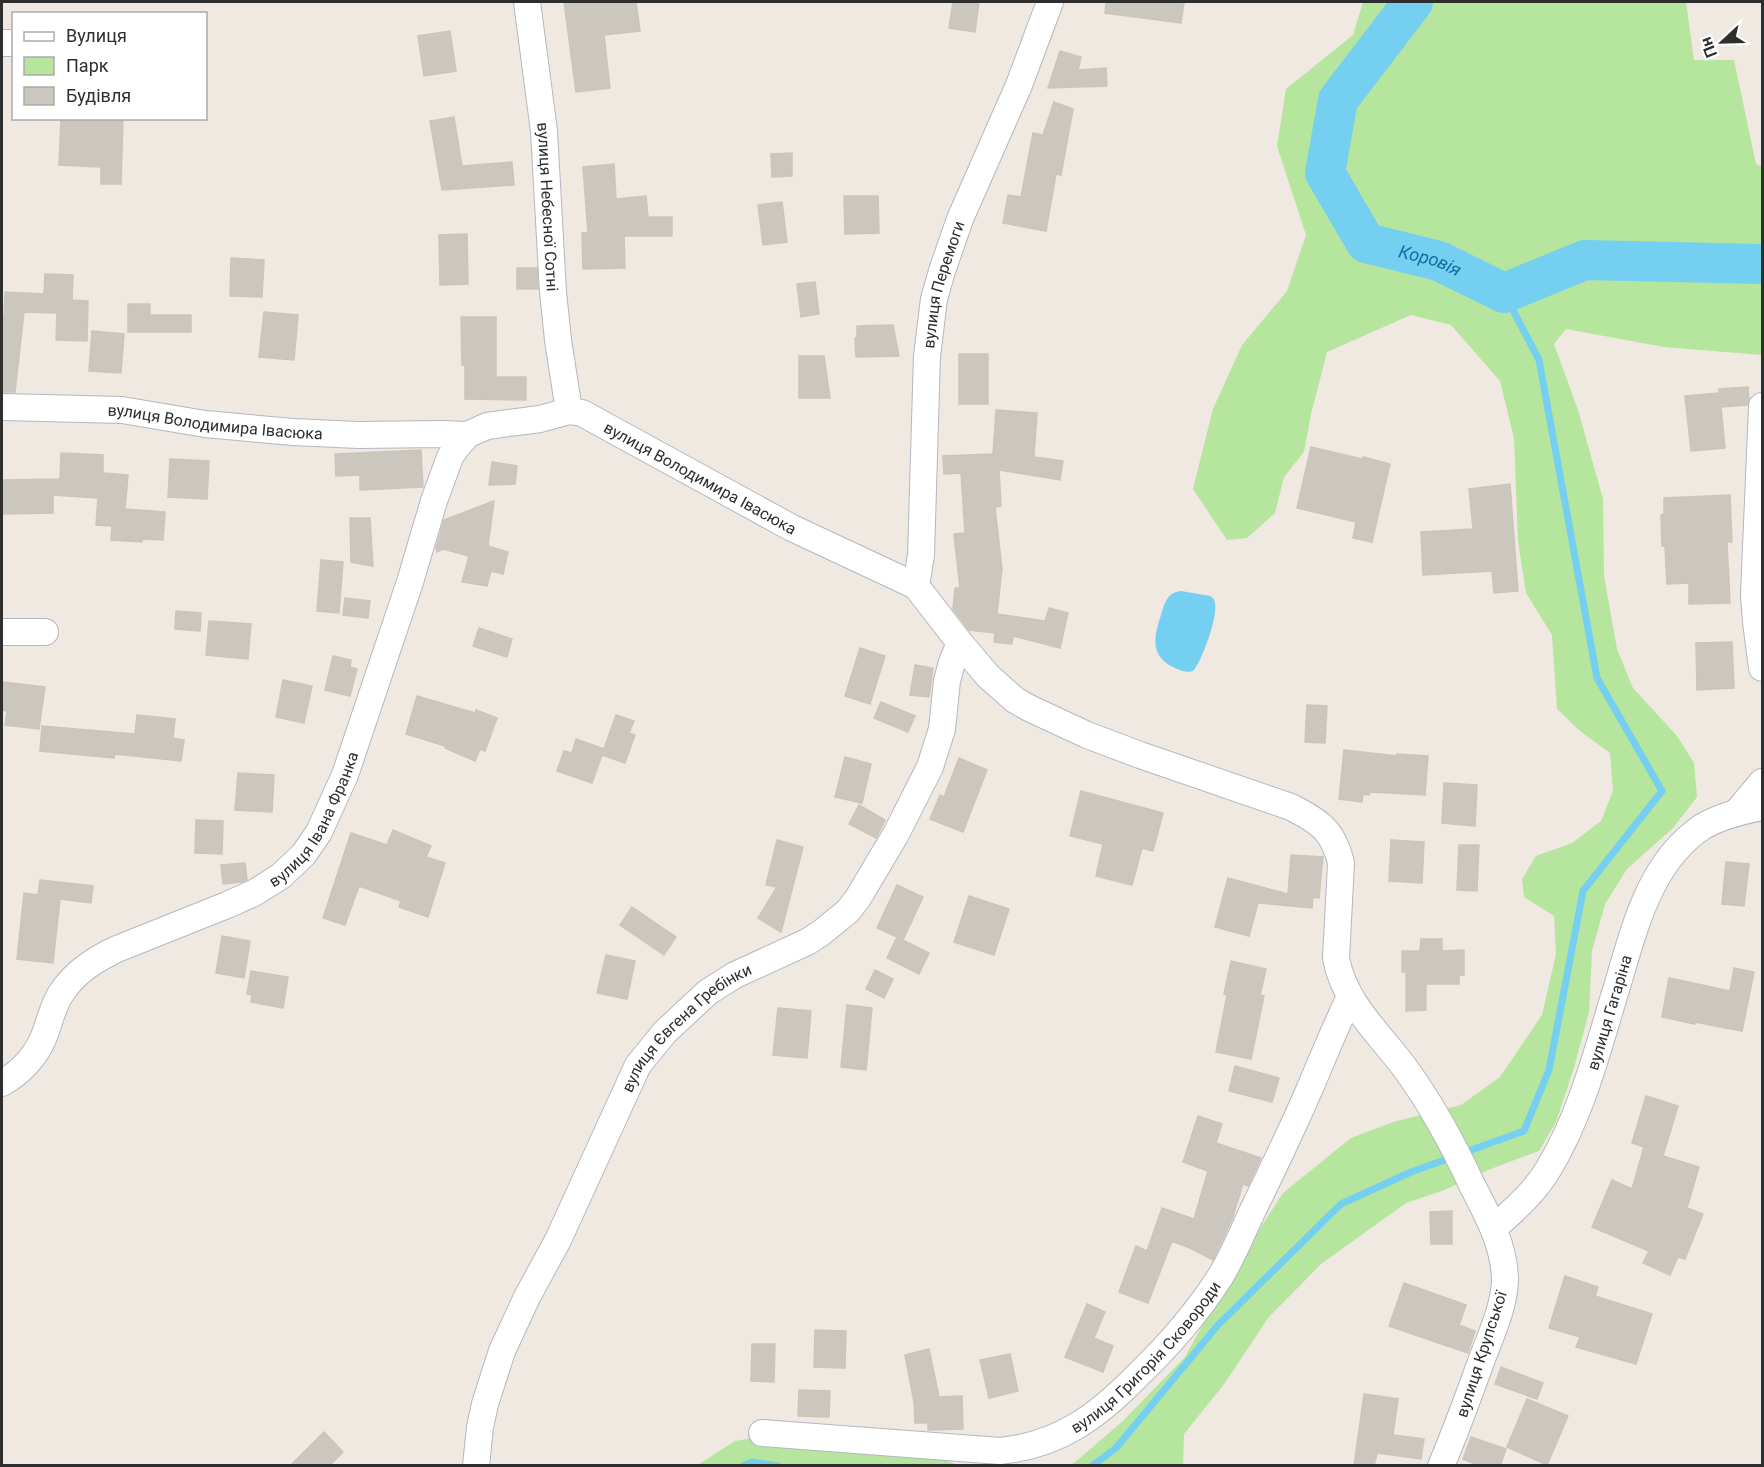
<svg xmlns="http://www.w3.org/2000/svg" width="1764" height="1467" font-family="Roboto,sans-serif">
<rect width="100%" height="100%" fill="#efe9e1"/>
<!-- green -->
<path fill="#b6e59e" d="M1363,2H1686L1694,60H1734L1756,164L1762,167V355L1664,347L1566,329L1554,344L1578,410L1603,499L1604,576L1617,649L1633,688L1677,736L1694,763L1697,797L1673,828L1627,869L1605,904L1592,951L1589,1012L1574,1068L1556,1122L1539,1151L1488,1170L1442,1191L1406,1203L1321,1264L1268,1318L1225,1383L1184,1434L1183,1465L1066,1466L1074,1463L1123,1421L1185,1357L1233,1270L1283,1193L1351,1138L1393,1122L1461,1105L1500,1077L1542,1015L1556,954L1554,916L1524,897L1522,879L1536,856L1572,843L1601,821L1613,791L1610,753L1580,731L1557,709L1552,635L1526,593L1518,541L1514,438L1500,381L1451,325L1411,315L1327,352L1311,414L1304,452L1284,477L1275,513L1247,538L1227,540L1193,489L1213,409L1242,345L1287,291L1306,235L1277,146L1286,89L1353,35Z
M815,1428L896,1441L958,1465L696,1466L735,1441Z"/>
<!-- water -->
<path fill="#75cff0" d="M1181,591L1210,596C1214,599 1214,598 1215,603C1218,617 1202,661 1193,671C1186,673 1182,671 1175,668C1149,656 1154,637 1161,615C1165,602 1167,593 1181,591Z"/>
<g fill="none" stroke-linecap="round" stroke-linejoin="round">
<!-- stream -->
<path stroke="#75cff0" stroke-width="7" d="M1463,1153L1524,1131L1549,1070L1583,891L1662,791L1597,678L1539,360L1504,293
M743,1466L752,1462L778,1466
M1092,1466L1116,1448L1218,1325L1341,1204L1411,1172L1453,1157"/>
<!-- river -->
<path stroke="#75cff0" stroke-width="40" id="s1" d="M1413,2L1338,100L1325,173L1366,243L1439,261L1504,293L1585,260L1762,264"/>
</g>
<!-- building -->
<path fill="#cbc7bf" stroke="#cbc5ba" stroke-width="1.5" d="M564,2H636L640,31L604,35L610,88L576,92Z
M953,2H979L975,32L949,28Z
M1106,2H1184L1181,23L1105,13Z
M450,31L456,71L424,76L418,36Z
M1060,51L1081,57L1078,70L1106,68L1107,86L1048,88Z
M1054,102L1073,109L1061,175L1056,174L1046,231L1003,223L1008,195L1021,197L1033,133L1043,135Z
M454,117L462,166L512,162L514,185L442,190L430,121Z
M61,118H123L121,184H101V167L59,165Z
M792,153V176L772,177L771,154Z
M614,164L616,199L646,196L648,217H672V236H624L625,268L583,269L582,233H588L583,167Z
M844,196H878L879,233L845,234Z
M782,202L787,242L763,245L758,205Z
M467,234L468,284L440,285L439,235Z
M231,258L264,260L262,297L230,296Z
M517,268H537L538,289H517Z
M45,274L73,275L72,300L88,301L87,341L56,340L57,313L24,312L15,392H2V317H4L5,292L44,294Z
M815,282L819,314L801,317L797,284Z
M128,304H150V315H191V332H128Z
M264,312L298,315L294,360L259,357Z
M461,317H496V377H526V400L465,399V365H462Z
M893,325L899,356L856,357L855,338H857V326Z
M92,331L124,334L121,373L89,371Z
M959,354H988V404H959Z
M799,356H824L830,398H799Z
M1748,387L1749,399L1747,405L1721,407L1725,448L1691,451L1685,396L1719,393V389Z
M996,410L1037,413L1034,457L1063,461L1060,480L999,470L1001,506L995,507L1002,569L997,614L1045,621L1049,608L1068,613L1060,648L1013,636L1012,644L994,642L995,633L969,630L953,609L955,588H960L954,534L965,533L961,473L944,474L943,456L993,454Z
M1311,447L1362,459L1363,457L1390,464L1372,542L1353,538L1356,522L1297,508Z
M421,450L423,487L360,490V475L336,476L335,454Z
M61,453L103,455V473L128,475L125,509L165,512L163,540L142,539V542L111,540L112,526L96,525L98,498L53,495V513L2,514V480L60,479Z
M170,459L209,461L207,499L168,497Z
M492,462L517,466L515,484L489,485Z
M1510,484L1518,591L1494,593L1492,571L1423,575L1421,532L1473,529L1469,489Z
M1730,495L1732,542H1727L1730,603L1689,604V583L1667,584L1665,546H1662L1661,515L1664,514V498Z
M494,501L488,546L508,552L503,574L491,571L487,586L462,582L469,556L443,549L437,552L436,548L444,520Z
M350,518H370L373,566L351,562Z
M321,560L343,562L339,613L317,611Z
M345,598L370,601L368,618L343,615Z
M176,611L201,613L200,631L175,629Z
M209,621L251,624L248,659L206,655Z
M479,628L512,639L507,657L473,646Z
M1732,642L1734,688L1697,690L1696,643Z
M860,648L885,656L870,704L845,696Z
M333,656L351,660L350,667L357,669L350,696L325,690Z
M915,665L933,668L929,697L910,695Z
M283,680L312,686L304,723L276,717Z
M2,682L45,687L39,729L5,725L7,711L2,710Z
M417,696L475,713L476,710L497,718L485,751L480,749L475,761L445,748V746L406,734Z
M881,702L915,716L908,732L874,718Z
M1307,705L1327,706L1325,743L1305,742Z
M137,715L175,719L173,738L184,740L181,761L115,754L114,758L40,751L42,726L135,734Z
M616,715L634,721L629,733L635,735L625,763L602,755L592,783L557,771L564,751L572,753L576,739L604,749Z
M1344,750L1397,756V754L1428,756L1425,795L1370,792L1369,795L1363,794L1362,802L1339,799Z
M845,757L871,764L862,803L835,797Z
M959,758L987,770L963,832L930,819L940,795L944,797Z
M238,773L274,775L272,812L235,810Z
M1444,783L1477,785L1475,826L1442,823Z
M1081,791L1163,813L1153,851L1142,848L1132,885L1096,876L1103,844L1070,836Z
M859,805L885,820L876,838L849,824Z
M196,820L223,821L222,854L195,853Z
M393,830L431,846L426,857L445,863L428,917L399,907L401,901L359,886L345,925L323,918L351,833L387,845Z
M777,840L803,847L781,932L758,918L777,887L766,885Z
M1391,840L1424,842L1422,883L1389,881Z
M1459,845H1479L1477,891L1457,890Z
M1291,855L1323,857L1319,898L1313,897L1312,908L1258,903L1249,936L1215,927L1228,878L1288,894Z
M1726,862L1749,864L1744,906L1722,904Z
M245,863L247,880L242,882L223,884L221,865Z
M40,880L93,886L91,903L60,899L53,963L17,959L24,893L38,895Z
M897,885L923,897L903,940L929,953L919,974L887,958L897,937L877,928Z
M969,896L1009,909L994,955L954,942Z
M632,907L676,937L664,955L620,925Z
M222,936L250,941L244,978L216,973Z
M1421,939H1442V951L1464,950V975H1459V984H1426V1010L1406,1011V972H1402V951H1420Z
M606,955L635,961L627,999L597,993Z
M1231,961L1266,969L1260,995L1264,996L1251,1059L1216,1052L1227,995L1224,994Z
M1734,968L1754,972L1742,1031L1695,1022V1024L1662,1017L1669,978L1730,991Z
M875,970L893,979L884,998L866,989Z
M251,971L288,977L283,1008L251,1002L252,995L247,994Z
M847,1005L872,1008L866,1070L841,1067Z
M778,1008L811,1011L807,1058L773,1055Z
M1235,1066L1279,1078L1272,1102L1229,1091Z
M1646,1096L1678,1106L1663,1156L1699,1167L1687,1208L1703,1214L1685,1259L1678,1257L1670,1275L1643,1263L1649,1251L1592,1227L1612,1180L1632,1189L1644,1147L1632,1143Z
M1198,1116L1222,1124L1216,1143L1261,1158L1248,1186L1243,1184L1232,1219L1213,1260L1190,1248L1172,1241L1148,1303L1119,1292L1136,1246L1147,1251L1162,1208L1194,1219L1208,1171L1183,1162Z
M1452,1211V1244H1431L1430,1212Z
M1565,1276L1598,1287L1595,1296L1652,1314L1636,1364L1576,1347L1580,1337L1549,1328Z
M1404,1283L1466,1305L1459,1325L1475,1331L1468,1353L1389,1326Z
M1087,1304L1105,1312L1094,1338L1113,1346L1103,1372L1065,1357Z
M815,1330L846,1331L845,1368L814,1367Z
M752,1344H775L774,1382L751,1381Z
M929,1349L939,1397L962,1396L963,1429L928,1430V1423H915L914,1402L905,1355Z
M1010,1354L1018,1391L989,1398L980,1360Z
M1501,1367L1543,1383L1537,1399L1495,1384Z
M799,1390L830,1391L829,1417L798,1416Z
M1364,1394L1398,1399L1393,1435L1424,1439L1421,1459L1377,1453L1374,1466H1354Z
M1527,1399L1568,1416L1547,1465L1507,1447Z
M324,1432L343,1452L329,1466H290Z
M1471,1437L1506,1449L1500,1466H1480L1463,1459Z"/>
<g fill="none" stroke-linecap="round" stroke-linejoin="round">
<defs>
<g id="minor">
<path id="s2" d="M527,2L544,131L553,292L558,340L569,411"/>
<path d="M2,43H14"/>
<path d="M1762,406L1754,595L1756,622L1762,668"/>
<path id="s3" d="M2,407L122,410L205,424L293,432L358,435L442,434L467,435"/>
<path id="s4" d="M916,586L921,555L927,356L934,299L942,271L960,219L1019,85L1050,2"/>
<path d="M2,632H45"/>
<path d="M1736,813L1762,782"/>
<path id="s5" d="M2,1083C22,1072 39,1053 46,1031C51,1017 54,1003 62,992C76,971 96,959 117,949L227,905L254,893L281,876L304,854L319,832L345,775L410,582L434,501L450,457L456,448L467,435L487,426L540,419L569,411L582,413L792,528L916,586L960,643L988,676L1015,700L1029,708L1087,735L1140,755L1291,807C1320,822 1333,830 1341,863L1336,958C1344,1003 1379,1033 1405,1068C1432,1105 1454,1146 1473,1187C1488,1216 1505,1247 1505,1281C1504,1307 1491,1335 1482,1359C1469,1395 1456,1431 1441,1466"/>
<path id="s6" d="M1494,1228C1514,1210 1535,1192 1549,1168C1581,1115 1597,1052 1615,993C1633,935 1647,864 1702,827C1720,816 1742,811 1762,807"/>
<path id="s7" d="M762,1433L1000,1451C1060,1445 1098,1416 1139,1374C1170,1344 1197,1313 1220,1277C1233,1256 1242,1233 1252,1212C1272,1171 1292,1130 1310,1088C1323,1058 1335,1027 1350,997"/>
<path id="s8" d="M476,1466L480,1427L485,1404L502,1351L527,1297L558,1240L638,1065L665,1032L708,992L735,975L807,942L821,933L848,911L858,898L896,834L930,767L942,729L947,681L952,662L960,643"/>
</g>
</defs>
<!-- minor casing -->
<use href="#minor" stroke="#b4b7c1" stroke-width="28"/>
<!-- minor -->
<use href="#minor" stroke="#fff" stroke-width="26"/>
</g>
<g text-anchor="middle" stroke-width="5" stroke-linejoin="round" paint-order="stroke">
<!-- street labels -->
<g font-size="16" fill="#2e2e2e" stroke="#fff">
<text dy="6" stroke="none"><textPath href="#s2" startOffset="206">вулиця Небесної Сотні</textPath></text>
<text dy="6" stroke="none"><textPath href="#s4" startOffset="304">вулиця Перемоги</textPath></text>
<text dy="6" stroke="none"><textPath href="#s3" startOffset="214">вулиця Володимира Івасюка</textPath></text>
<text dy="6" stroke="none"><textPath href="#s5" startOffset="1100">вулиця Володимира Івасюка</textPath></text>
<text dy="6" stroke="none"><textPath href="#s5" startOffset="429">вулиця Івана Франка</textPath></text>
<text dy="6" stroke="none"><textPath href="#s6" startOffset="249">вулиця Гагаріна</textPath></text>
<text dy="6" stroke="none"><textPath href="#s8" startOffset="496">вулиця Євгена Гребінки</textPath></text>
<text dy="6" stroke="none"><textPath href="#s7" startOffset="418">вулиця Григорія Сковороди</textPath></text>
<text transform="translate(1481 1354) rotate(-72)" y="6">вулиця Крупської</text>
</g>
<!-- water labels -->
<g font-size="18" font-style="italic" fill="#0d6fa3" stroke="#fff">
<text dy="6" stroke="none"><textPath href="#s1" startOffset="345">Коровія</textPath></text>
</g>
</g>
<!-- border -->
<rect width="1764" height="1467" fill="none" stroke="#2e2e2e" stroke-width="6"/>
<!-- legend -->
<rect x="12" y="12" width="195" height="108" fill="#ffffff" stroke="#ababab" stroke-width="1.5"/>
<rect x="24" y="32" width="30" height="9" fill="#ffffff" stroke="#ababab" stroke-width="1.5"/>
<text x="66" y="42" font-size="18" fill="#2e2e2e">Вулиця</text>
<rect x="24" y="57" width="30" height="18" fill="#b6e59e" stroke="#ababab" stroke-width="1.5"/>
<text x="66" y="72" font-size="18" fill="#2e2e2e">Парк</text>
<rect x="24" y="87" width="30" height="18" fill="#cbc7bf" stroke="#ababab" stroke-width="1.5"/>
<text x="66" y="102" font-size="18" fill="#2e2e2e">Будівля</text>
<!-- north arrow -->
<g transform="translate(1722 42) rotate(248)" stroke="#ffffff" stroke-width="4.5" paint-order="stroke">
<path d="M0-4.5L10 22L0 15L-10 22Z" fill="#2e2e2e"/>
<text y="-9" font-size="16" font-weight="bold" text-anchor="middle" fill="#2e2e2e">Пн</text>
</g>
</svg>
